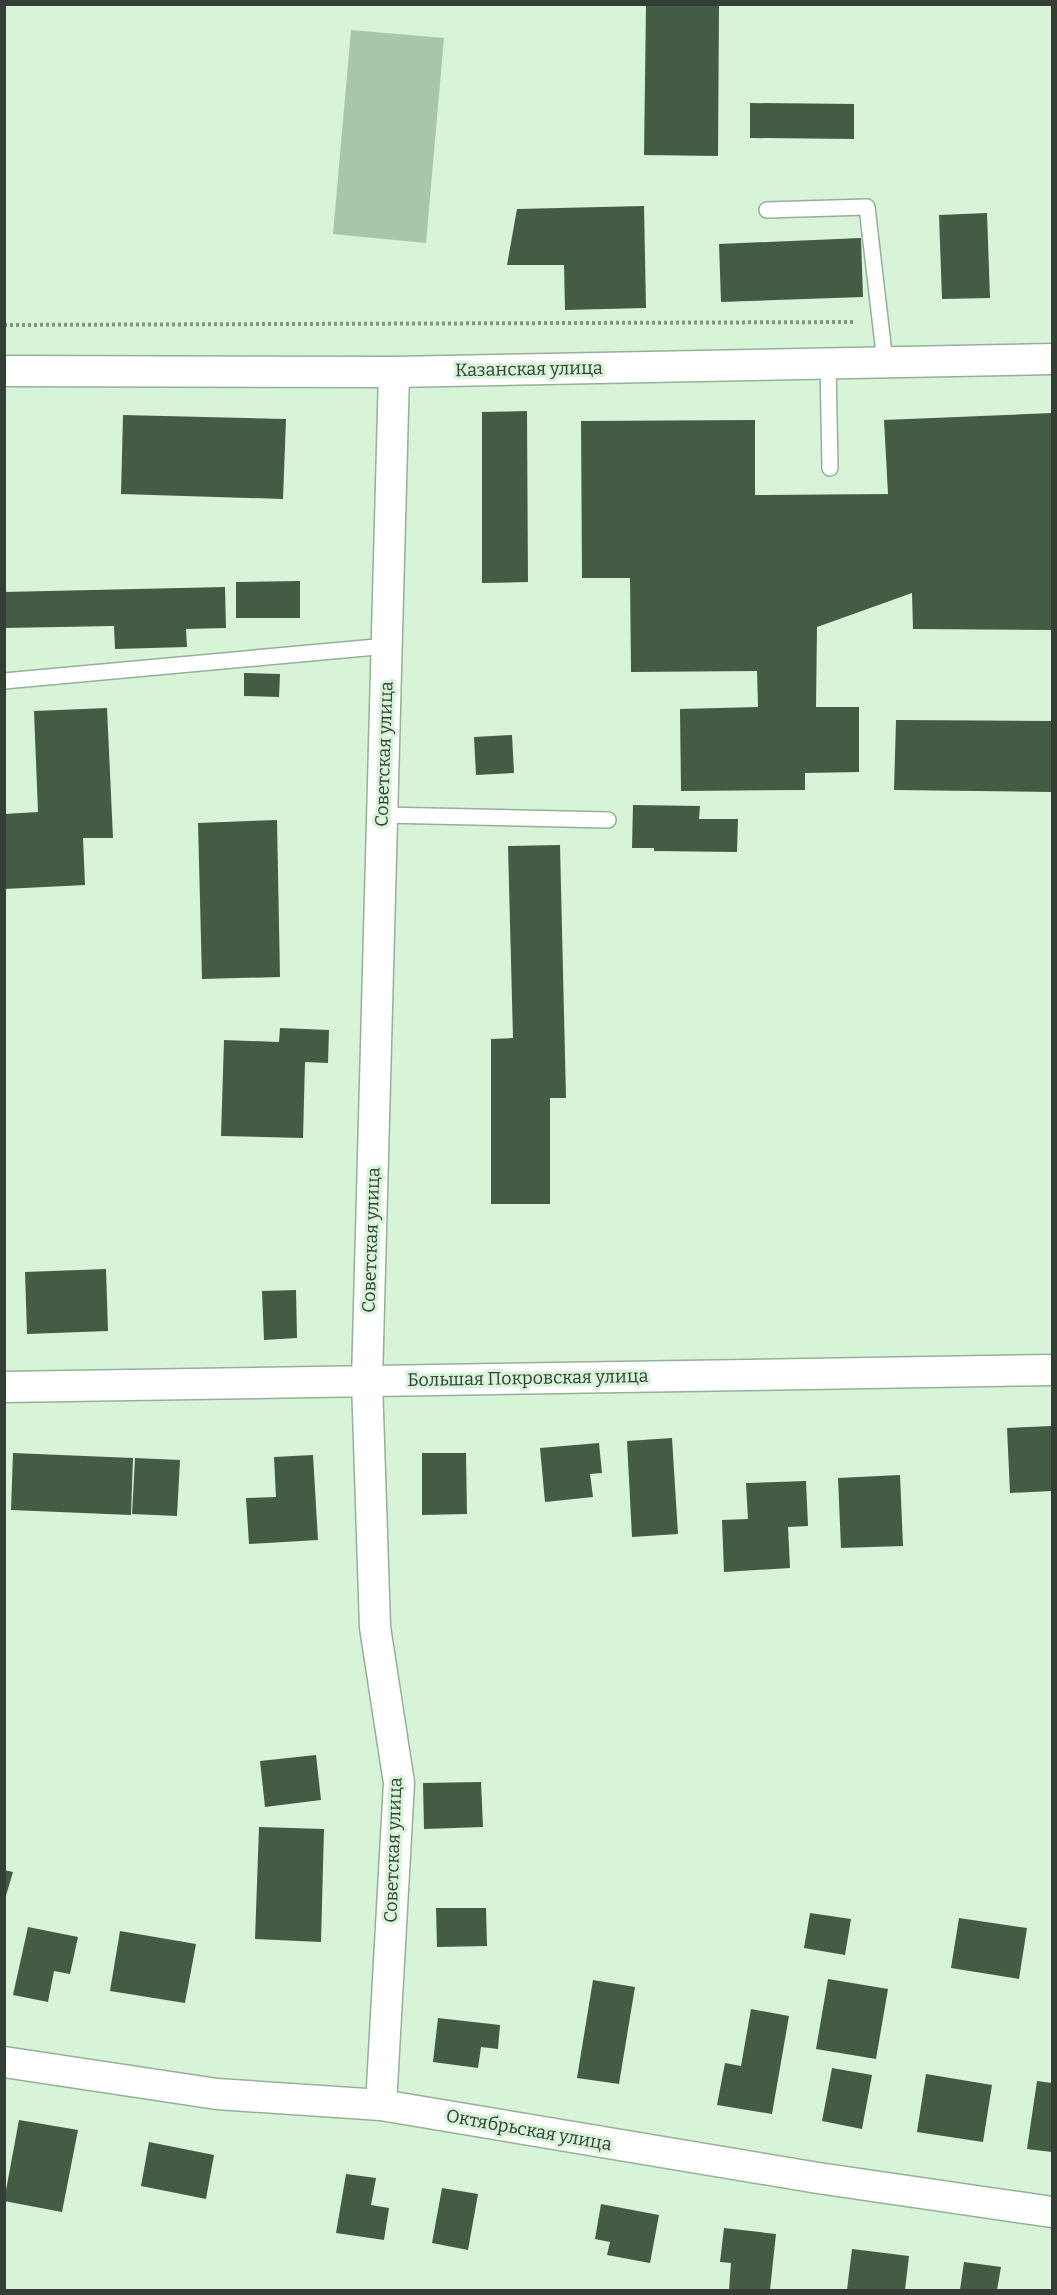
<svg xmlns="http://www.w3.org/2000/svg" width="1057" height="2295" font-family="Bitter,serif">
<rect width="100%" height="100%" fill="#d7f4d9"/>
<!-- green -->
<path fill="#a7c6aa" d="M351,30L444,38L426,243L333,234Z"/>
<!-- building -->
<path fill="#445c46" d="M646,4H719L718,156L644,155Z
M750,103L854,104V139L750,138Z
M644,206L646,308L565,310L564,265H507L517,209Z
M987,213L990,298L942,299L939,215Z
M861,238L863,297L721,302L719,244Z
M527,411L528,582L482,583V412Z
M1052,413V630L913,629L912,593L817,627L816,707H859V772L805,773V790L681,791L680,709L758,707L757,671L631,672L630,578H582L581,421L755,420V495L888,494L884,420Z
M123,415L286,419L283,499L121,494Z
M300,581V618H236V582Z
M225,587L226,628L186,629L187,647L115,649L114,626L4,628V592Z
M244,673L280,674L279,697L244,696Z
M107,708L113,838H83L85,885L4,889V814L38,812L34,711Z
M896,720L1052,721V792L894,790Z
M512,735L514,773L476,775L474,737Z
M633,805L700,806L699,819H738L737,852L654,851V848H632Z
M277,820L280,977L202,979L198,823Z
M560,845L566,1098H550V1204H491V1039L513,1038L508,846Z
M280,1028L329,1030L328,1063L305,1062L303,1138L221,1136L224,1040L279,1042Z
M106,1269L108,1331L27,1334L25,1272Z
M296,1290L297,1338L264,1340L262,1291Z
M1052,1426V1491L1010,1493L1007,1428Z
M672,1438L678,1534L632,1537L627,1441Z
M599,1443L602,1473L590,1474L593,1497L545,1502L540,1448Z
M13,1453L133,1458L131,1515L11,1510Z
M422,1453H466L467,1514L422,1515Z
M313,1455L318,1540L249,1544L246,1498L276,1497L274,1457Z
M135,1458L180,1460L177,1516L132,1514Z
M900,1475L903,1546L841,1548L838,1478Z
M806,1481L808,1526L788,1527L790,1568L724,1572L722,1520L748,1519L746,1483Z
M316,1755L321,1800L265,1807L260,1761Z
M481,1782L483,1827L424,1829L423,1783Z
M259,1827L324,1829L321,1942L255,1939Z
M4,1870L13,1872L5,1899H4Z
M436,1908H486L487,1946L437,1947Z
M810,1913L851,1919L845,1955L804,1948Z
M959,1918L1027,1928L1019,1979L951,1968Z
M28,1927L78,1937L70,1974L54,1971L48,2002L13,1995Z
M120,1931L196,1944L185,2003L110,1991Z
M828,1979L888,1989L876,2059L816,2049Z
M593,1980L635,1987L619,2084L577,2078Z
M751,2009L789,2016L772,2114L717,2105L725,2063L741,2066Z
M438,2018L500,2025L498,2049L481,2047L478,2068L433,2062Z
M832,2068L872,2075L862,2129L822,2121Z
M926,2074L992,2085L983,2142L917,2132Z
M1037,2081L1052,2083V2152L1027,2149Z
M19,2120L78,2130L62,2212L4,2201Z
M149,2142L214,2155L206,2199L141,2186Z
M346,2174L376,2178L371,2205L389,2208L384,2240L336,2233Z
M442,2188L478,2194L468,2250L432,2243Z
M601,2204L659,2215L650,2263L607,2255L610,2242L595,2239Z
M724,2228L776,2234L770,2290H729L731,2263L720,2262Z
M852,2249L909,2256L905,2290H847Z
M964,2262L1001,2267L997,2290H960Z"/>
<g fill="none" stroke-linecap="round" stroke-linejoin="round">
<defs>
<path id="service" d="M767,210L867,207L885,362
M828,363L830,468
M4,681L387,646
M382,815L608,820"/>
<path id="minor" d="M4,371L394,372L1052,359
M4,1387L1052,1370
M4,2062L217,2094L381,2105L818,2178L1052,2212
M381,2105L399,1783L375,1627L367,1381L394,372"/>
</defs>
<!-- service casing -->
<use href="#service" stroke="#95b097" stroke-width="18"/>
<!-- minor casing -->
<use href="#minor" stroke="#95b097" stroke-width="33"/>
<!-- path -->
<path stroke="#829684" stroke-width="4" stroke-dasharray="3 3" stroke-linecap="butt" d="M4,325L854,322"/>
<!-- service -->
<use href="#service" stroke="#fff" stroke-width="15"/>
<!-- minor -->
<use href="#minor" stroke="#fff" stroke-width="30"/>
</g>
<g text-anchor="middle" stroke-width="6" stroke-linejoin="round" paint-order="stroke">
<!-- street labels -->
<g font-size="18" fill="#333f34" stroke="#d7f4d9">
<text transform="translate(529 369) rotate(-1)" y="6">Казанская улица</text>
<text transform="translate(384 754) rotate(-88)" y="6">Советская улица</text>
<text transform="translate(371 1240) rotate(-88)" y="6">Советская улица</text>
<text transform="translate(528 1378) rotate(-1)" y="6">Большая Покровская улица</text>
<text transform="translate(393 1850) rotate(-88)" y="6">Советская улица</text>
<text transform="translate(529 2130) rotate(10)" y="6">Октябрьская улица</text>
</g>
</g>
<!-- border -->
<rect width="1057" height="2295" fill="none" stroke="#333f34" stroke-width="12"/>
</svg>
